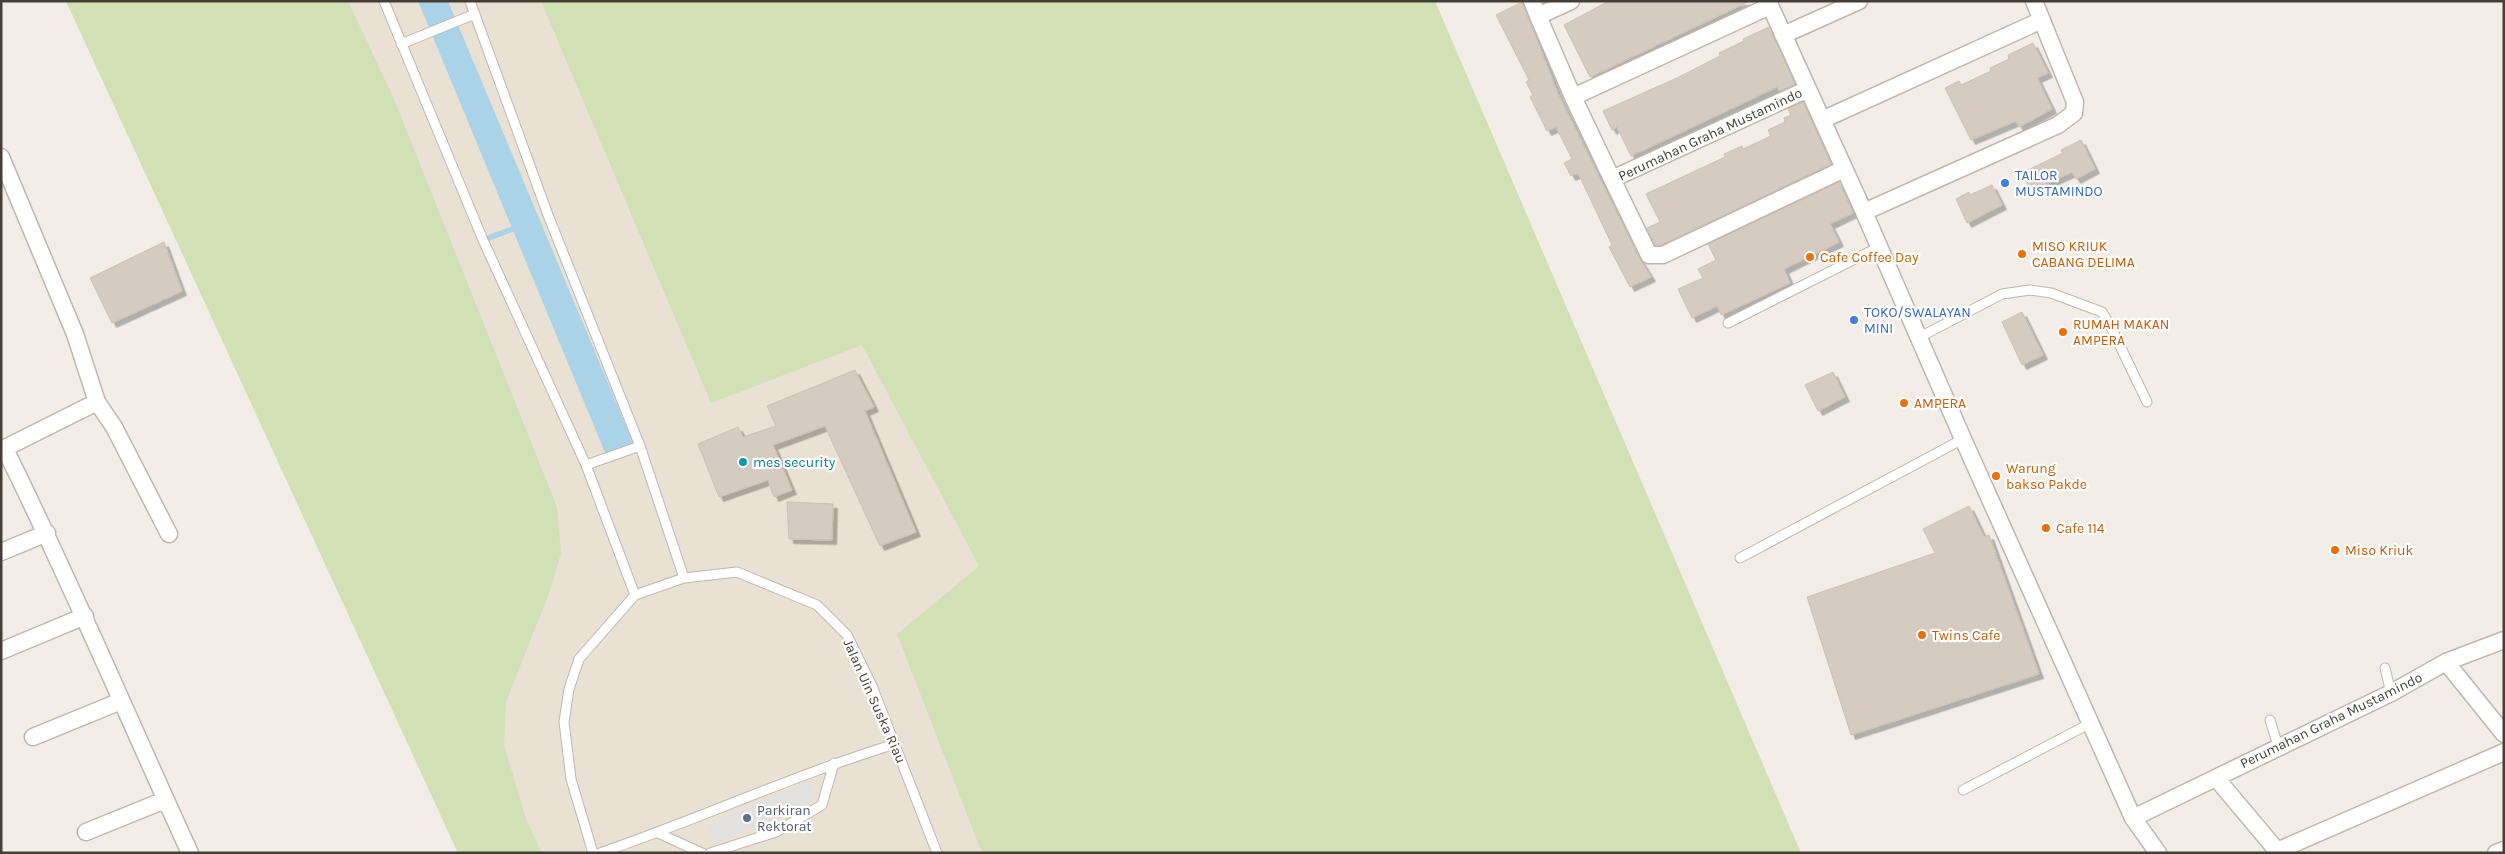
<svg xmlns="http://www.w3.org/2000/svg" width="2505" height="854" font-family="Karla,sans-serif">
<defs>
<filter id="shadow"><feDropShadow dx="4.5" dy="4.5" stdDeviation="0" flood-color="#0004"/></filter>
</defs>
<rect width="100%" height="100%" fill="#f2eee7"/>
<!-- education -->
<path fill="#e9e1d3" d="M66,1H1312L1779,853H458Z"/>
<!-- green -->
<path fill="#d1e1b5" d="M66,1H348L394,99L557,507L561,553L550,591L506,702L504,745L527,822L542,853H458Z
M541,1H1435L1801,853H982L897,634L979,566L862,345L711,403Z"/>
<!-- parking -->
<path fill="#e3e1df" d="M808,781L816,800L715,843L706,824Z"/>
<!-- water -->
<path fill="#abd3e7" d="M418,1H448L634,445L606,455Z"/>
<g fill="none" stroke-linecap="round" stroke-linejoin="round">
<!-- stream -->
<path stroke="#abd3e7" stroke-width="5.5" d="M483,240L518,227"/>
</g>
<!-- building -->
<path fill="#d5cbc1" stroke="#ccc0b2" filter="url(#shadow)" d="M1609,1H1750L1590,77L1564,25Z
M1522,2L1558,94L1640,259L1651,277L1630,287L1609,247L1612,245L1578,173L1571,176L1564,163L1572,159L1556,127L1547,131L1530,97L1533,95L1526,82L1529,80L1496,15Z
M1769,27L1795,84L1779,91L1777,87L1631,156L1617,127L1612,130L1603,111L1679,77L1720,56L1719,53L1744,41L1743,39Z
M2033,43L2048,73L2037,78L2052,109L2019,127L2016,121L1971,140L1945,88L1959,81L1961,85L1991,71L1990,68L2009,59L2008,55Z
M1803,102L1831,164L1661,245H1655L1647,228L1660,222L1646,194L1725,157L1724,154L1742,146L1743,149L1771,136L1768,130L1785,122L1784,118L1791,115L1788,109Z
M2081,140L2095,169L2076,179L2072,172L2031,191L2022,173L2063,153L2061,150Z
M1839,182L1853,213L1830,224L1839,242L1784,269L1790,283L1721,315L1717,306L1692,318L1678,289L1703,278L1698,269L1716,260L1708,244Z
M1992,185L2002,205L1967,223L1956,199L1969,192L1970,195Z
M164,242L182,291L112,323L90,278Z
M2022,312L2043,355L2022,365L2002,322Z
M855,370L874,407L865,411L916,532L880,546L825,426L773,445L792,490L774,497L768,480L719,497L698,444L738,427L743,437L776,426L767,406Z
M1833,372L1845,397L1818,411L1805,385Z
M787,502L833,504L832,540L789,539Z
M1969,506L1984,537L1989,535L2039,674L1851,735L1807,597L1935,553L1923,529Z"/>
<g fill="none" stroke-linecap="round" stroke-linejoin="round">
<defs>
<path id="service" d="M384,1L483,240L586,465L635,595L579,659L569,689L564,722L571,779L593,853
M470,1L548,215L640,446L684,578L737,572L817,605L847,635L872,686L937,853
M401,44L475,14
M1728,323L1879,247
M1920,337L2002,294L2030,290L2051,293L2102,312L2111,327L2147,402
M586,465L640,446
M1740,558L1963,439
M635,595L684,578
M2385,668L2391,693
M2270,720L2278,746
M1963,790L2091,723
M658,833L702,853
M600,853C699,819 794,775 895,744
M710,853L776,832L822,805L834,763"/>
<path id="minor" d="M1532,1L1538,16L1571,1
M1768,1L1864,212L2058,125L2074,113L2075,102L2034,1
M1538,16L1573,97L1770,6
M1783,35L1859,1
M1573,97L1612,179L1808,89
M1822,120L2042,20
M1,157L75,334L97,402L114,427L169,534
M1612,179L1649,255H1663L1844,169
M1864,212L1963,439L2133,818
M5,449C71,582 128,718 190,853
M1,450L97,402
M1,552L47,533
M1,651L85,616
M2446,662L2504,734
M33,737L121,701
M2216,778L2279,853
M86,832L165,800
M2277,851L2504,752
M2158,853L2133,818L2391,693L2446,662L2504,640
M2496,853L2504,850"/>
</defs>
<!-- service casing -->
<use href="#service" stroke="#bfb7ae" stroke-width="11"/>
<!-- minor casing -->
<use href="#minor" stroke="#bfb7ae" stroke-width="19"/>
<!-- service -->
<use href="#service" stroke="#fff" stroke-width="9"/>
<!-- minor -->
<use href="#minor" stroke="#fff" stroke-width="16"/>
</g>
<!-- markers -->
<g fill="#3f7fe0" stroke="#fff" stroke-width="2">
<circle cx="2005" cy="183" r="5"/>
<circle cx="1854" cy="320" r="5"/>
</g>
<g fill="#e8710a" stroke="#fff" stroke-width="2">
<circle cx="2022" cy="254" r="5"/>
<circle cx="1810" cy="257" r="5"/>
<circle cx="2063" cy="332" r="5"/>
<circle cx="1904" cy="403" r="5"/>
<circle cx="1996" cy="476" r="5"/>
<circle cx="2046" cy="528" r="5"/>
<circle cx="2335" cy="550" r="5"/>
<circle cx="1922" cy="635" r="5"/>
</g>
<circle fill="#0f9aa8" stroke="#fff" stroke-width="2" cx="743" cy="462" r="5"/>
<circle fill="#5c6f8a" stroke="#fff" stroke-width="2" cx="747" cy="818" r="5"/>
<g text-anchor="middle" stroke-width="4.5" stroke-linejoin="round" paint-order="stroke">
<!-- street labels -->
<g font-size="14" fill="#443e37" stroke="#fff">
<text transform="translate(1710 134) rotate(-25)" y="5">Perumahan Graha Mustamindo</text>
<text transform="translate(875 701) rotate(66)" y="5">Jalan Uin Suska Riau</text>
<text transform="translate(2331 720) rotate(-26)" y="5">Perumahan Graha Mustamindo</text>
</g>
<!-- shop labels -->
<g font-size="14" fill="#366cbe" stroke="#fff" text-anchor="start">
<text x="2015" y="180">TAILOR<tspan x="2015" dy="16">MUSTAMINDO</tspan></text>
<text x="1864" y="317">TOKO/SWALAYAN<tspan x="1864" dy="16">MINI</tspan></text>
</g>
<!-- food labels -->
<g font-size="14" fill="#c56008" stroke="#fff" text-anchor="start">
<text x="2032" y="251">MISO KRIUK<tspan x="2032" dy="16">CABANG DELIMA</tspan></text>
<text x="1820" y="262">Cafe Coffee Day</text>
<text x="2073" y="329">RUMAH MAKAN<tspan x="2073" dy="16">AMPERA</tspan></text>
<text x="1914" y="408">AMPERA</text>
<text x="2006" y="473">Warung<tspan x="2006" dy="16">bakso Pakde</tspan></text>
<text x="2056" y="533">Cafe 114</text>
<text x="2345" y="555">Miso Kriuk</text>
<text x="1932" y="640">Twins Cafe</text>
</g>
<!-- culture labels -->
<g font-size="14" fill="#0d838f" stroke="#fff" text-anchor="start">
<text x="753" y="467">mes security</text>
</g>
<!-- service labels -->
<g font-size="14" fill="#4e5e75" stroke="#fff" text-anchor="start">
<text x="757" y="815">Parkiran<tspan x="757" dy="16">Rektorat</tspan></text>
</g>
</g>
<!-- border -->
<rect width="2505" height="854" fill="none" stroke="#443e37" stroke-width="5"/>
</svg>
